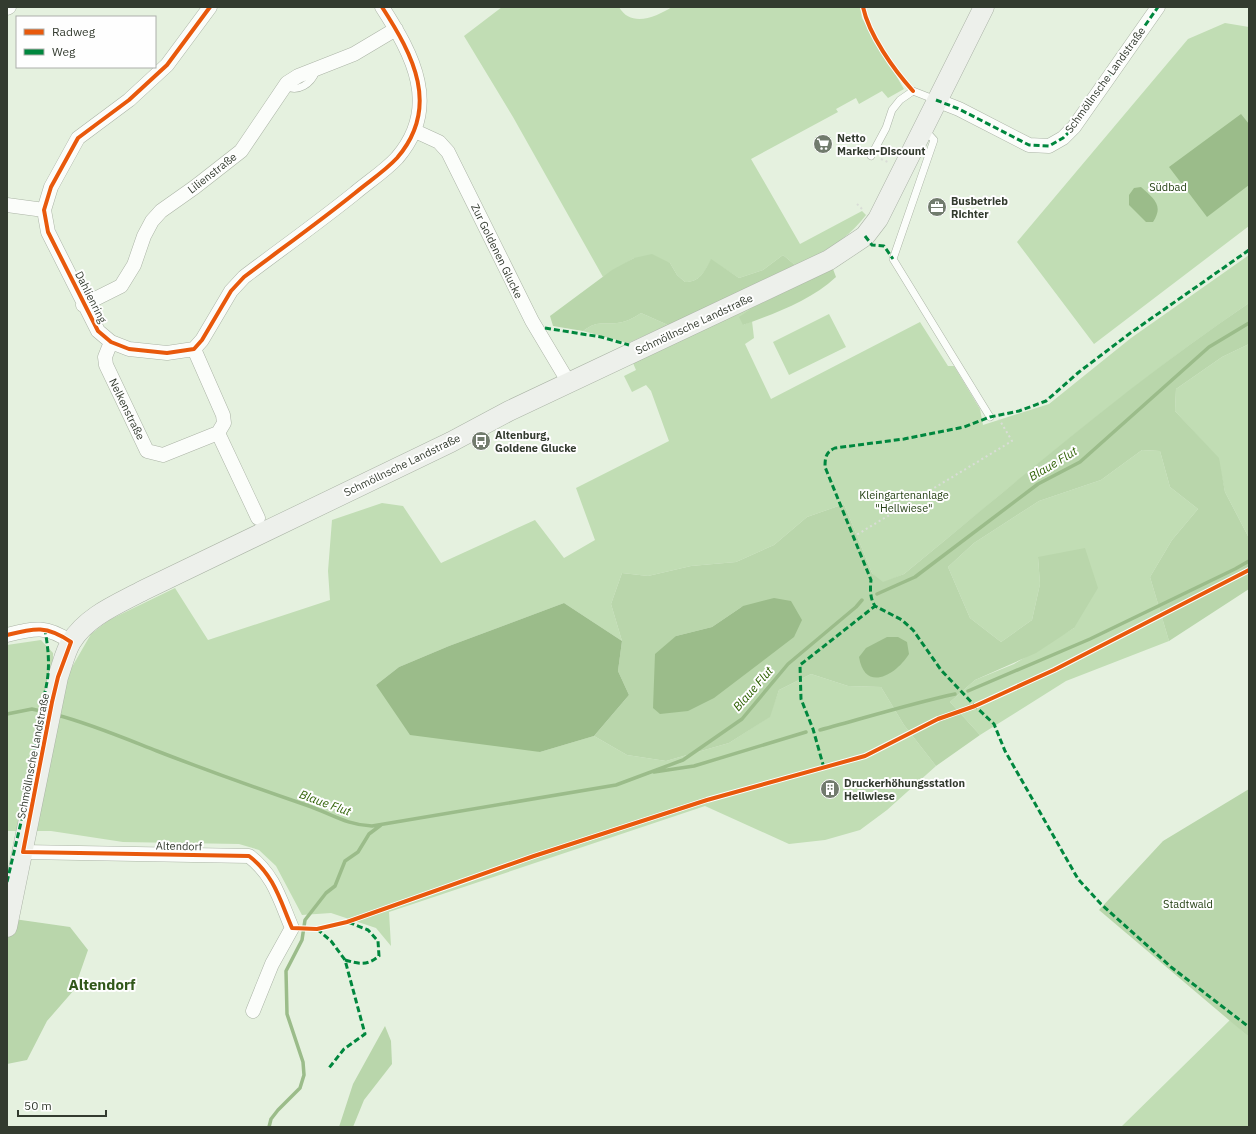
<svg xmlns="http://www.w3.org/2000/svg" width="1256" height="1134" font-family="'IBM Plex Sans',sans-serif">
<rect width="100%" height="100%" fill="#e5f1df"/>
<!-- green -->
<path fill="#c1ddb4" d="M502,7H619C631,28 656,17 672,7H860L862,18L904,89L888,98L882,91L859,104L856,98L836,109L838,112L751,159L800,244L862,211L866,215C847,240 823,253 795,265L783,255L763,270L739,278L711,260C704,272 700,282 685,282L677,275L670,263L634,258L603,277L513,117L464,36Z
M1225,23L1249,27V226L1094,344L1017,242L1188,39Z
M1249,255V303C1129,385 1017,482 904,574L883,583L872,573L844,504L807,517L774,545L736,562L691,566L648,576L622,573L611,604L622,641L564,603L449,646L399,667L376,685L540,752L594,736L627,755L666,761L729,743L769,717L779,690L811,674L848,686L881,687L904,725L936,766L887,810L860,830L825,840L789,844L705,806L389,912L391,946L376,928L331,913L302,915L276,866L259,850L239,844L123,842L51,831H7V645L41,640L53,653V669L72,667L91,634L109,620L175,588L208,640L330,600L328,571L332,520L382,503L403,506L441,563L535,520L564,558L595,540L576,488L669,441L651,391L646,385L632,392L624,376L636,370L633,363L755,306L743,325L752,321L754,338L745,344L771,399L920,322L948,366H954L980,409L983,425L1049,404L1131,338Z
M641,313L668,325L628,343L583,331C598,320 601,325 617,323C626,322 634,318 641,313Z
M829,314L846,347L789,375L773,342Z
M1249,344V538L1225,492L1218,458L1175,411L1176,389L1222,357Z
M1142,450L1160,451L1170,487L1198,509L1172,540L1150,577L1169,641L1066,681L980,735L950,702L975,680L1014,664L1074,628L1038,557L1040,584L1032,620L1001,642L970,618L948,567L974,543L1039,501L1101,480Z
M1230,1020L1249,1037V1127H1121Z"/>
<!-- forest -->
<path fill="#b9d6ab" fill-rule="evenodd" d="M652,254L670,263L677,275L685,282C700,282 704,272 711,259L739,278L763,270L783,255L795,265L668,325L641,313C634,318 626,322 617,323C601,325 598,320 583,331L553,326L550,316L612,270L634,258Z
M833,269L836,277C810,301 776,313 743,325L739,317L755,306Z
M1249,303V344L1222,357L1176,389L1175,411L1219,458L1225,492L1249,538V589L1169,641L1150,577L1172,540L1198,509L1170,487L1160,451L1142,450L1101,480L1039,501L974,543L948,567L970,618L1001,642L1032,620L1040,584L1038,557L1085,548L1098,588L1074,628L1036,653L975,680L950,702L980,735L936,766L904,725L881,687L848,686L811,674L779,690L770,717L729,743L666,761L627,755L594,736L629,695L618,671L622,641L611,604L622,573L648,576L691,566L736,562L774,545L807,517L844,504L872,573L883,582L904,574C1016,482 1129,384 1249,303ZM743,606L653,708L676,636L712,627Z
M1249,789V1037L1099,910L1163,841Z
M7,918L70,927L88,950L74,990L47,1021L27,1060L7,1064Z
M385,1026L391,1041L392,1064L364,1100L353,1127H339L353,1084Z"/>
<!-- water -->
<path fill="#9bbc8a" d="M1241,114L1249,124V185L1207,217L1169,167Z
M1141,187C1154,199 1164,205 1153,222H1146L1129,205V195L1134,188Z
M774,598L791,601L802,620L794,637L714,698L688,711L660,714L653,708L655,654L676,636L712,627L743,606Z
M564,603L622,641L618,671L629,695L594,736L540,752L410,735L376,685L399,667L449,646Z
M887,637H898L907,642L909,654C896,675 865,693 859,657L866,648Z"/>
<g fill="none" stroke-linecap="round" stroke-linejoin="round">
<!-- stream -->
<path stroke="#9bbc8a" stroke-width="3.5" d="M877,594L915,577L1038,484L1080,462L1209,347L1249,323
M968,691L1090,639L1235,569L1249,561
M7,714L32,709L45,712
M57,715C91,724 124,738 157,751C206,770 256,788 306,805C330,813 346,825 372,826L616,785L683,760L742,719L788,664L856,607L862,600
M820,730C865,718 909,704 955,694
M654,772L694,766L806,732
M269,1127L271,1119L278,1110L300,1088L304,1075L303,1062L287,1014L286,971L302,940L305,920L326,893L335,886L345,861L358,852L369,834L381,825"/>
<defs>
<path id="service" d="M285,86C298,93 311,84 316,71
M924,129L934,140L893,259L990,417
M871,156L886,128L892,110L900,100L913,91L936,100"/>
<path id="minor" d="M210,7L167,65L129,100L78,138L51,187L44,210L48,232L98,331L111,342L129,349L167,353L194,349L202,340L231,291L244,277C281,249 319,222 355,193C368,182 385,171 397,158C441,107 413,55 382,7
M7,8L9,7
M936,100L959,109L1029,145L1049,146L1063,138L1074,127L1158,7
M415,131L439,142L448,152L532,321L569,383
M7,205L44,210
M83,305L121,286L134,265L144,236L152,221L161,211L195,187L241,151L287,83L298,76L354,54L396,29
M111,342L105,357L106,365L147,451L163,455L218,433L224,423L223,415L194,349
M218,433L258,518
M7,635C35,628 46,625 71,642
M23,852L249,856C274,875 280,900 292,928L272,964L253,1011"/>
<path id="secondary" d="M7,927L58,677C62,666 65,652 71,642C87,616 118,604 144,590L451,442L509,411L829,260L865,236L878,219L984,7"/>
</defs>
<!-- service casing -->
<use href="#service" stroke="#abb4a6" stroke-width="8"/>
<!-- minor casing -->
<use href="#minor" stroke="#abb4a6" stroke-width="15"/>
<!-- secondary casing -->
<use href="#secondary" stroke="#abb4a6" stroke-width="21"/>
<!-- path -->
<path stroke="#d9ddd7" stroke-width="2" stroke-dasharray="2 3" stroke-linecap="butt" d="M881,159L890,163
M857,204L864,211
M853,537L1012,441L999,419"/>
<!-- service -->
<use href="#service" stroke="#fbfdfa" stroke-width="7"/>
<!-- minor -->
<use href="#minor" stroke="#fbfdfa" stroke-width="14"/>
<!-- secondary -->
<use href="#secondary" stroke="#edf0eb" stroke-width="20"/>
<!-- quiet -->
<path stroke="#00873e" stroke-width="3" stroke-dasharray="6 3" stroke-linecap="butt" d="M936,100L959,109L1029,145L1049,146L1063,138L1074,127L1158,7
M865,236L872,245L884,246L893,259
M1249,250L1129,334L1079,372L1046,401L1019,411L990,417L964,427L904,439L835,448C826,452 825,457 825,467L871,580C870,589 870,599 875,606L902,620L913,630L941,670L975,706L994,724L1005,751L1078,879L1101,904L1171,967L1249,1027
M545,328L601,337L629,345
M824,768L813,729L801,699L800,665L875,606
M7,882L22,818L36,740C36,720 44,701 47,682C50,664 48,647 45,630
M317,929L331,941L345,960L365,1034L344,1049L329,1068
M345,960C359,964 367,966 379,956L378,941L368,930L348,922"/>
<defs>
<path id="cycleway" d="M210,7L167,65L129,100L78,138L51,187L44,210L48,232L98,331L111,342L129,349L167,353L194,349L202,340L231,291L244,277C281,249 319,222 355,193C368,182 385,171 397,158C441,107 413,55 382,7
M863,7C869,35 894,70 913,91
M7,635C35,628 46,625 71,642L58,677L52,702L23,852L249,856C274,875 280,900 292,928L317,929L347,922L534,856L707,800L865,756L938,719L975,706L1054,670L1249,570"/>
</defs>
<!-- cycleway casing -->
<use href="#cycleway" stroke="#fefefe" stroke-width="6"/>
<!-- cycleway -->
<use href="#cycleway" stroke="#e8590c" stroke-width="4"/>
</g>
<!-- icons -->
<defs>
<symbol id="supermarket-disc" viewBox="-11 -11 22 22"><circle r="9.5" fill="#717b6d" stroke="#fefefe"/><path d="M-6-5.5h2.5l.6 2H6L4.5 2H-2.5L-4.4-4H-6ZM-1.5 3.2a1.3 1.3 0 1 0 .1 0ZM3 3.2a1.3 1.3 0 1 0 .1 0Z" fill="#fff"/></symbol>
<symbol id="office-disc" viewBox="-11 -11 22 22"><circle r="9.5" fill="#717b6d" stroke="#fefefe"/><path d="M-6-3h4V-5.5h4V-3h4V5H-6ZM-1-4.5V-3h2v-1.5ZM-6 0V1H6V0Z" fill="#fff"/></symbol>
<symbol id="bus-disc" viewBox="-11 -11 22 22"><circle r="9.5" fill="#717b6d" stroke="#fefefe"/><path d="M-5-6H5V4H4V6H2V4H-2V6H-4V4H-5ZM-3.5-4V0h7V-4ZM-3.5 1.2v1.5H-2V1.2ZM2 1.2v1.5H3.5V1.2Z" fill="#fff"/></symbol>
<symbol id="building-disc" viewBox="-11 -11 22 22"><circle r="9.5" fill="#717b6d" stroke="#fefefe"/><path d="M-4-6H4V6H1V3H-1V6H-4ZM-2.5-4.3h1.7v1.8h-1.7ZM.8-4.3h1.7v1.8H.8ZM-2.5-1h1.7V.8h-1.7ZM.8-1h1.7V.8H.8Z" fill="#fff"/></symbol>
</defs>
<g fill-rule="evenodd">
<use href="#supermarket-disc" x="812" y="133" width="22" height="22"/>
<use href="#office-disc" x="926" y="196" width="22" height="22"/>
<use href="#bus-disc" x="470" y="430" width="22" height="22"/>
<use href="#building-disc" x="819" y="778" width="22" height="22"/>
</g>
<g text-anchor="middle" stroke-width="4" stroke-linejoin="round" paint-order="stroke">
<!-- street labels -->
<g font-size="11" fill="#333b2f" stroke="#fefefe">
<text transform="translate(1105 80) rotate(-54)" y="4">Schmöllnsche Landstraße</text>
<text transform="translate(212 173) rotate(-38)" y="4">Lilienstraße</text>
<text transform="translate(497 251) rotate(64)" y="4">Zur Goldenen Glucke</text>
<text transform="translate(91 297) rotate(63)" y="4">Dahlienring</text>
<text transform="translate(694 324) rotate(-25)" y="4">Schmöllnsche Landstraße</text>
<text transform="translate(127 409) rotate(64)" y="4">Nelkenstraße</text>
<text transform="translate(402 465) rotate(-26)" y="4">Schmöllnsche Landstraße</text>
<text transform="translate(33 756) rotate(-79)" y="4">Schmöllnsche Landstraße</text>
<text transform="translate(179 846) rotate(1)" y="4">Altendorf</text>
</g>
<!-- poi labels -->
<g font-size="11" font-weight="bold" fill="#333b2f" stroke="#fefefe" text-anchor="start">
<text x="837" y="142">Netto<tspan x="837" dy="13">Marken-Discount</tspan></text>
<text x="951" y="205">Busbetrieb<tspan x="951" dy="13">Richter</tspan></text>
<text x="495" y="439">Altenburg,<tspan x="495" dy="13">Goldene Glucke</tspan></text>
<text x="844" y="787">Druckerhöhungsstation<tspan x="844" dy="13">Hellwiese</tspan></text>
</g>
<!-- park labels -->
<g font-size="11" fill="#244013" stroke="#fefefe">
<text x="1168" y="191">Südbad</text>
<text x="904" y="499">Kleingartenanlage<tspan x="904" dy="13">"Hellwiese"</tspan></text>
<text x="1188" y="908">Stadtwald</text>
</g>
<!-- water labels -->
<g font-size="12" font-style="italic" fill="#2c5f00" stroke="#fefefe">
<text transform="translate(1053 464) rotate(-31)" y="4">Blaue Flut</text>
<text transform="translate(753 689) rotate(-49)" y="4">Blaue Flut</text>
<text transform="translate(325 803) rotate(20)" y="4">Blaue Flut</text>
</g>
<!-- district labels -->
<g font-size="15" font-weight="bold" fill="#31571a" stroke="#fefefe">
<text x="102" y="990">Altendorf</text>
</g>
</g>
<!-- border -->
<rect width="1256" height="1134" fill="none" stroke="#333b2f" stroke-width="16"/>
<!-- legend -->
<rect x="16" y="16" width="140" height="52" fill="#fefefe" stroke="#adb0ab"/>
<rect x="24" y="29" width="20" height="6" fill="#e8590c" stroke="#adb0ab"/>
<text x="52" y="36" font-size="12" fill="#333b2f">Radweg</text>
<rect x="24" y="49" width="20" height="6" fill="#00873e" stroke="#adb0ab"/>
<text x="52" y="56" font-size="12" fill="#333b2f">Weg</text>
<!-- scale -->
<path d="M18 1110v6h88v-6" fill="none" stroke="#333b2f" stroke-width="2"/>
<text x="24" y="1110" font-size="12" fill="#333b2f" stroke="#fefefe" stroke-width="3" paint-order="stroke">50 m</text>
</svg>
